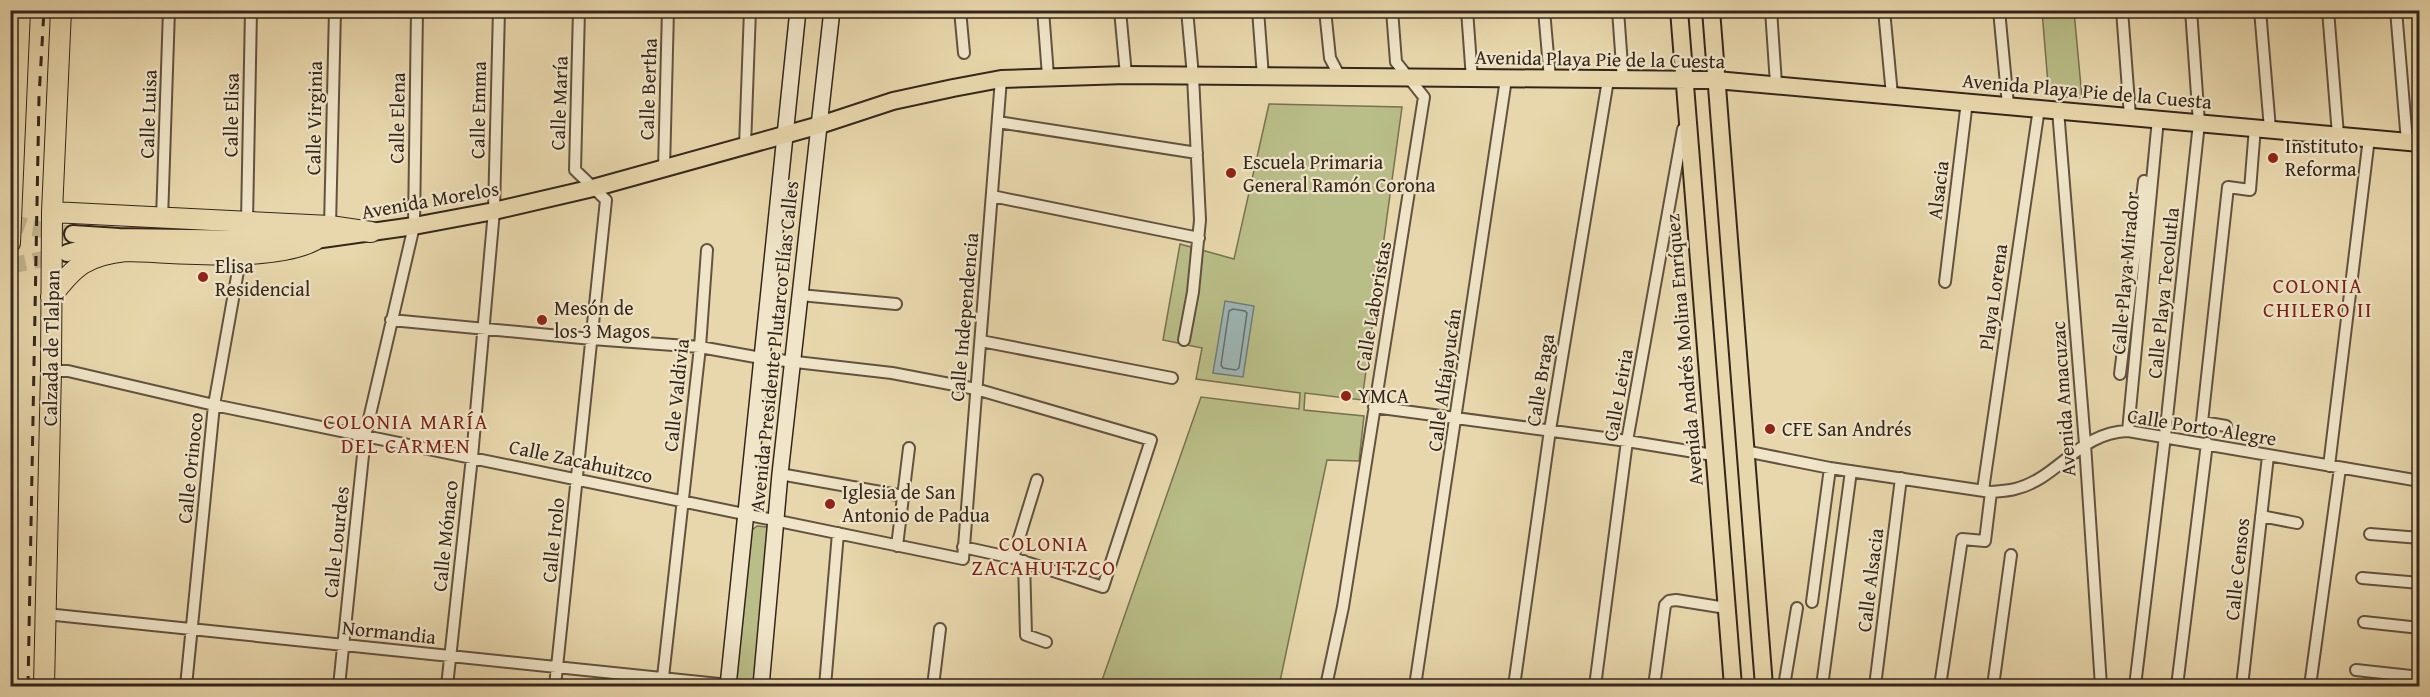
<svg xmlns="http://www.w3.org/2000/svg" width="2430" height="697" font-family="'Gentium Book Plus',serif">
<rect width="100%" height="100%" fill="#e8d7ac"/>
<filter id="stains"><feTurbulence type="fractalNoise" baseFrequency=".00333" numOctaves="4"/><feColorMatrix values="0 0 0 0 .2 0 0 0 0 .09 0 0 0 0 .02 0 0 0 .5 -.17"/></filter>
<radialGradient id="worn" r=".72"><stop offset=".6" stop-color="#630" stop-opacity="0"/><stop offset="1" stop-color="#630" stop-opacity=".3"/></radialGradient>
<!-- green -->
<path fill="#b9bd87" stroke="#777251" stroke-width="1.5" d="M2042,11H2074L2082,98L2049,96Z
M1269,104L1402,107L1362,400L1305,393L1304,410L1364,416L1359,461L1327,460L1279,686H1100L1201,397L1299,409L1300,393L1196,379L1202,348L1163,340L1180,244L1234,259Z
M757,526L767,527L769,540L754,686H734L752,530Z"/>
<!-- water -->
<path fill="#9db6b6" stroke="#737c78" stroke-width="1.5" d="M1225,301L1254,306L1243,377L1213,373Z"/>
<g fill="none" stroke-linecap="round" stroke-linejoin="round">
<!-- shore -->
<path stroke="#696e68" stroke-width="1.5" d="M1233,309L1245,311L1247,313L1239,368L1236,370L1223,368L1221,365L1229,311Z"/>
<!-- primary-tunnel -->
<path stroke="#c4b48f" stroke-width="16" stroke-dasharray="16 8" stroke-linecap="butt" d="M10,221L31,228L73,234
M10,266L62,255"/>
<defs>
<path id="street" d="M960,10L964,53
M1043,10L1048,76
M1120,10L1126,75
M1258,10L1263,77
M1325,10L1330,58L1340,77
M1467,10L1472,79
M1544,10L1550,79
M1618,10L1623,80
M1771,10L1776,84
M1884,10L1892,95
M1999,10L2008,105
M2122,10L2130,116
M2260,10L2270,129
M2328,10L2338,135
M2396,10L2407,142
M2058,110L2085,444L2101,686
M998,122L1197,153
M745,146L750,10
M664,169L668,10
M992,196L1199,238
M162,219L169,10
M247,221L251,10
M330,226L335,10
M1945,282L1967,101
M800,295L896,304
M391,320L592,339L700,347L761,358L892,373L976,389L1151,440L1103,587L1013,558L963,547
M1184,340L1193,292L1200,220L1193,76L1187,10
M981,341L1172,378
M51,371H68L214,405L963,559L1001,79
M2120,374L2144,181
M1374,407L1627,441L1713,455
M2226,426L2202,422L2228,187L2250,190L2255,127
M2128,431L2158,119
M1745,451L1830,468L1991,492C1999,491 2008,491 2015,489C2058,479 2079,432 2128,431L2420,481
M2329,466L2369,138
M780,474L903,496
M1983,490L2039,108
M2261,516L2297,523
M2370,534L2420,538
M897,546L909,448
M1013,558L1037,480
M1024,561L1026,635L1046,642
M2362,578L2420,583
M1812,602L1830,468
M46,614L729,685
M2364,622L2420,628
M2356,670L2420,677
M186,686L214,405L241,254
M339,686L365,436L414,226L417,10
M447,686L472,457L494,211L499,10
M555,686L606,200L575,170L579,10
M662,686L700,347L707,250
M825,686L838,533
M933,686L940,629
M1326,686L1343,607L1424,97L1396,62L1392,10
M1415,686L1506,79
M1514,686L1550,430L1608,80
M1595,686L1627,441L1683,129
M1654,686L1665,605L1669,601L1676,600L1726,608
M1784,686L1797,608
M1822,686L1851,471
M1875,686L1901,478
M1940,686L1962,539L1985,541L1991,492
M1993,686L2011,555
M2135,686L2165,436L2199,123L2191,10
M2177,686L2207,443
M2242,686L2268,456
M2310,686L2340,468"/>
<path id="secondary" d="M728,686L798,10
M761,686L780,474L832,10"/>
<path id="primary" d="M1679,10L1733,686
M1711,10L1764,686
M73,234L119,237L315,240L414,226L494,211L593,188L820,125L893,101L953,88L1001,79L1126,75L1716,80L2420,143
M67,253L112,240"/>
<path id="highway" d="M52,212L330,226L371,232
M10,243L20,10
M51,297C74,266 87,255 126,251C176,252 273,263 315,240
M44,686L51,371L52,212L61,10"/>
</defs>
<!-- street casing -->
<use href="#street" stroke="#62523f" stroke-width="14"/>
<!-- secondary casing -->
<use href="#secondary" stroke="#35261b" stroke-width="18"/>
<!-- primary casing -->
<use href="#primary" stroke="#35261b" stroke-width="20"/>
<!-- highway casing -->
<use href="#highway" stroke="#35261b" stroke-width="22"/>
<!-- street -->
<use href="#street" stroke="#f0e5c9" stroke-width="10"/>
<!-- secondary -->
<use href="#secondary" stroke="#f0e5c9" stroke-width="15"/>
<!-- primary -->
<use href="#primary" stroke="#e8d7ac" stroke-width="16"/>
<!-- highway -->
<use href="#highway" stroke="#e8d7ac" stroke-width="20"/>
<!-- rail -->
<path stroke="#35261b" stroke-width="3" stroke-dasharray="10 10" stroke-linecap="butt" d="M28,686L39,97L44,10"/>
</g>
<!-- markers -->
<g fill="#8f2418" stroke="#f0e5c9" stroke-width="2">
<circle cx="2273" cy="158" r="6"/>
<circle cx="1231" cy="173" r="6"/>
<circle cx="203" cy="277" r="6"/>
<circle cx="542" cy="320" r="6"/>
<circle cx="1346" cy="396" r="6"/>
<circle cx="1770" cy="429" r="6"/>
<circle cx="830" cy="504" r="6"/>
</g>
<g text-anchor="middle" stroke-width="4.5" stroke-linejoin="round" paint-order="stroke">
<!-- street labels -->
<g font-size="20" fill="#35261b" stroke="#f0e5c9">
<text transform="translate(1600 59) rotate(1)" y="7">Avenida Playa Pie de la Cuesta</text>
<text transform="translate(648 89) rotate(-88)" y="7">Calle Bertha</text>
<text transform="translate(2087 91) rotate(5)" y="7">Avenida Playa Pie de la Cuesta</text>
<text transform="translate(559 103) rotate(-88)" y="7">Calle María</text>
<text transform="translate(478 110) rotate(-89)" y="7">Calle Emma</text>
<text transform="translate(148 114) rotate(-88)" y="7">Calle Luisa</text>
<text transform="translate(231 115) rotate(-89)" y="7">Calle Elisa</text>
<text transform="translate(314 118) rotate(-89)" y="7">Calle Virginia</text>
<text transform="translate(397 118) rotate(-89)" y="7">Calle Elena</text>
<text transform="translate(1938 190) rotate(-83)" y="7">Alsacia</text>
<text transform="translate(430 200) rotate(-10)" y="7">Avenida Morelos</text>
<text transform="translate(2125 273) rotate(-85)" y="7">Calle Playa Mirador</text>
<text transform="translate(2163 293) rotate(-84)" y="7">Calle Playa Tecolutla</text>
<text transform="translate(1993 297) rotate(-82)" y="7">Playa Lorena</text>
<text transform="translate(1373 306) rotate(-80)" y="7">Calle Laboristas</text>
<text transform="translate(964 317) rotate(-85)" y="7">Calle Independencia</text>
<text transform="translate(774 346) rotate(-84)" y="7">Avenida Presidente Plutarco Elías Calles</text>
<text transform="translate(51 348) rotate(-89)" y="7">Calzada de Tlalpan</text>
<text transform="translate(1684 350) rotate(-95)" y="7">Avenida Andrés Molina Enríquez</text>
<text transform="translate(1444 380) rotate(-82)" y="7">Calle Alfajayucán</text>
<text transform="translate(1540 380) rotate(-81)" y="7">Calle Braga</text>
<text transform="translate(676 395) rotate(-84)" y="7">Calle Valdivia</text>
<text transform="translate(1618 395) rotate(-80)" y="7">Calle Leiria</text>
<text transform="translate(2063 399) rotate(-94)" y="7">Avenida Amacuzac</text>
<text transform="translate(2202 427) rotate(9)" y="7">Calle Porto Alegre</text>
<text transform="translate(581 461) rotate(12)" y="7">Calle Zacahuitzco</text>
<text transform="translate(190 468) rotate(-84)" y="7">Calle Orinoco</text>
<text transform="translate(445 536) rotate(-84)" y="7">Calle Mónaco</text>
<text transform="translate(553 540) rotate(-84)" y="7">Calle Irolo</text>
<text transform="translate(336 542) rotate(-84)" y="7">Calle Lourdes</text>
<text transform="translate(2237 569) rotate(-84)" y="7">Calle Censos</text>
<text transform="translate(1870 580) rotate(-83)" y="7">Calle Alsacia</text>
<text transform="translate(389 632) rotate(6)" y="7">Normandia</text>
</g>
<!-- poi labels -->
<g font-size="20" fill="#35261b" stroke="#f0e5c9" text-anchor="start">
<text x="2285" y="153">Instituto<tspan x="2285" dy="23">Reforma</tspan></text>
<text x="1243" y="169">Escuela Primaria<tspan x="1243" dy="23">General Ramón Corona</tspan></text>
<text x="215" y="273">Elisa<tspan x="215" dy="23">Residencial</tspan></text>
<text x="554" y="315">Mesón de<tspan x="554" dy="23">los 3 Magos</tspan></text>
<text x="1358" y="403">YMCA</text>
<text x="1782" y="436">CFE San Andrés</text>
<text x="842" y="499">Iglesia de San<tspan x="842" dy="23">Antonio de Padua</tspan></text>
</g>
<!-- neighbourhood labels -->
<g font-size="21" letter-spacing="1.5" fill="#7a1f14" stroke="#f0e5c9">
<text x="2318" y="293">COLONIA<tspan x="2318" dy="24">CHILERO II</tspan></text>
<text x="406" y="429">COLONIA MARÍA<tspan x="406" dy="24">DEL CARMEN</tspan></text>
<text x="1044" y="551">COLONIA<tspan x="1044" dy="24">ZACAHUITZCO</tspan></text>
</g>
</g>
<!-- margin -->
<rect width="2430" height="697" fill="none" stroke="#e8d7ac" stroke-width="36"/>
<rect x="12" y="12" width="2406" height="673" fill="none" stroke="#35261b" stroke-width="3"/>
<rect x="18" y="18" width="2394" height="661" fill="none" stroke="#35261b" stroke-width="1.5"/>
<rect width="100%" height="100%" filter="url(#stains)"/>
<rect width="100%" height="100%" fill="url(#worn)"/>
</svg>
